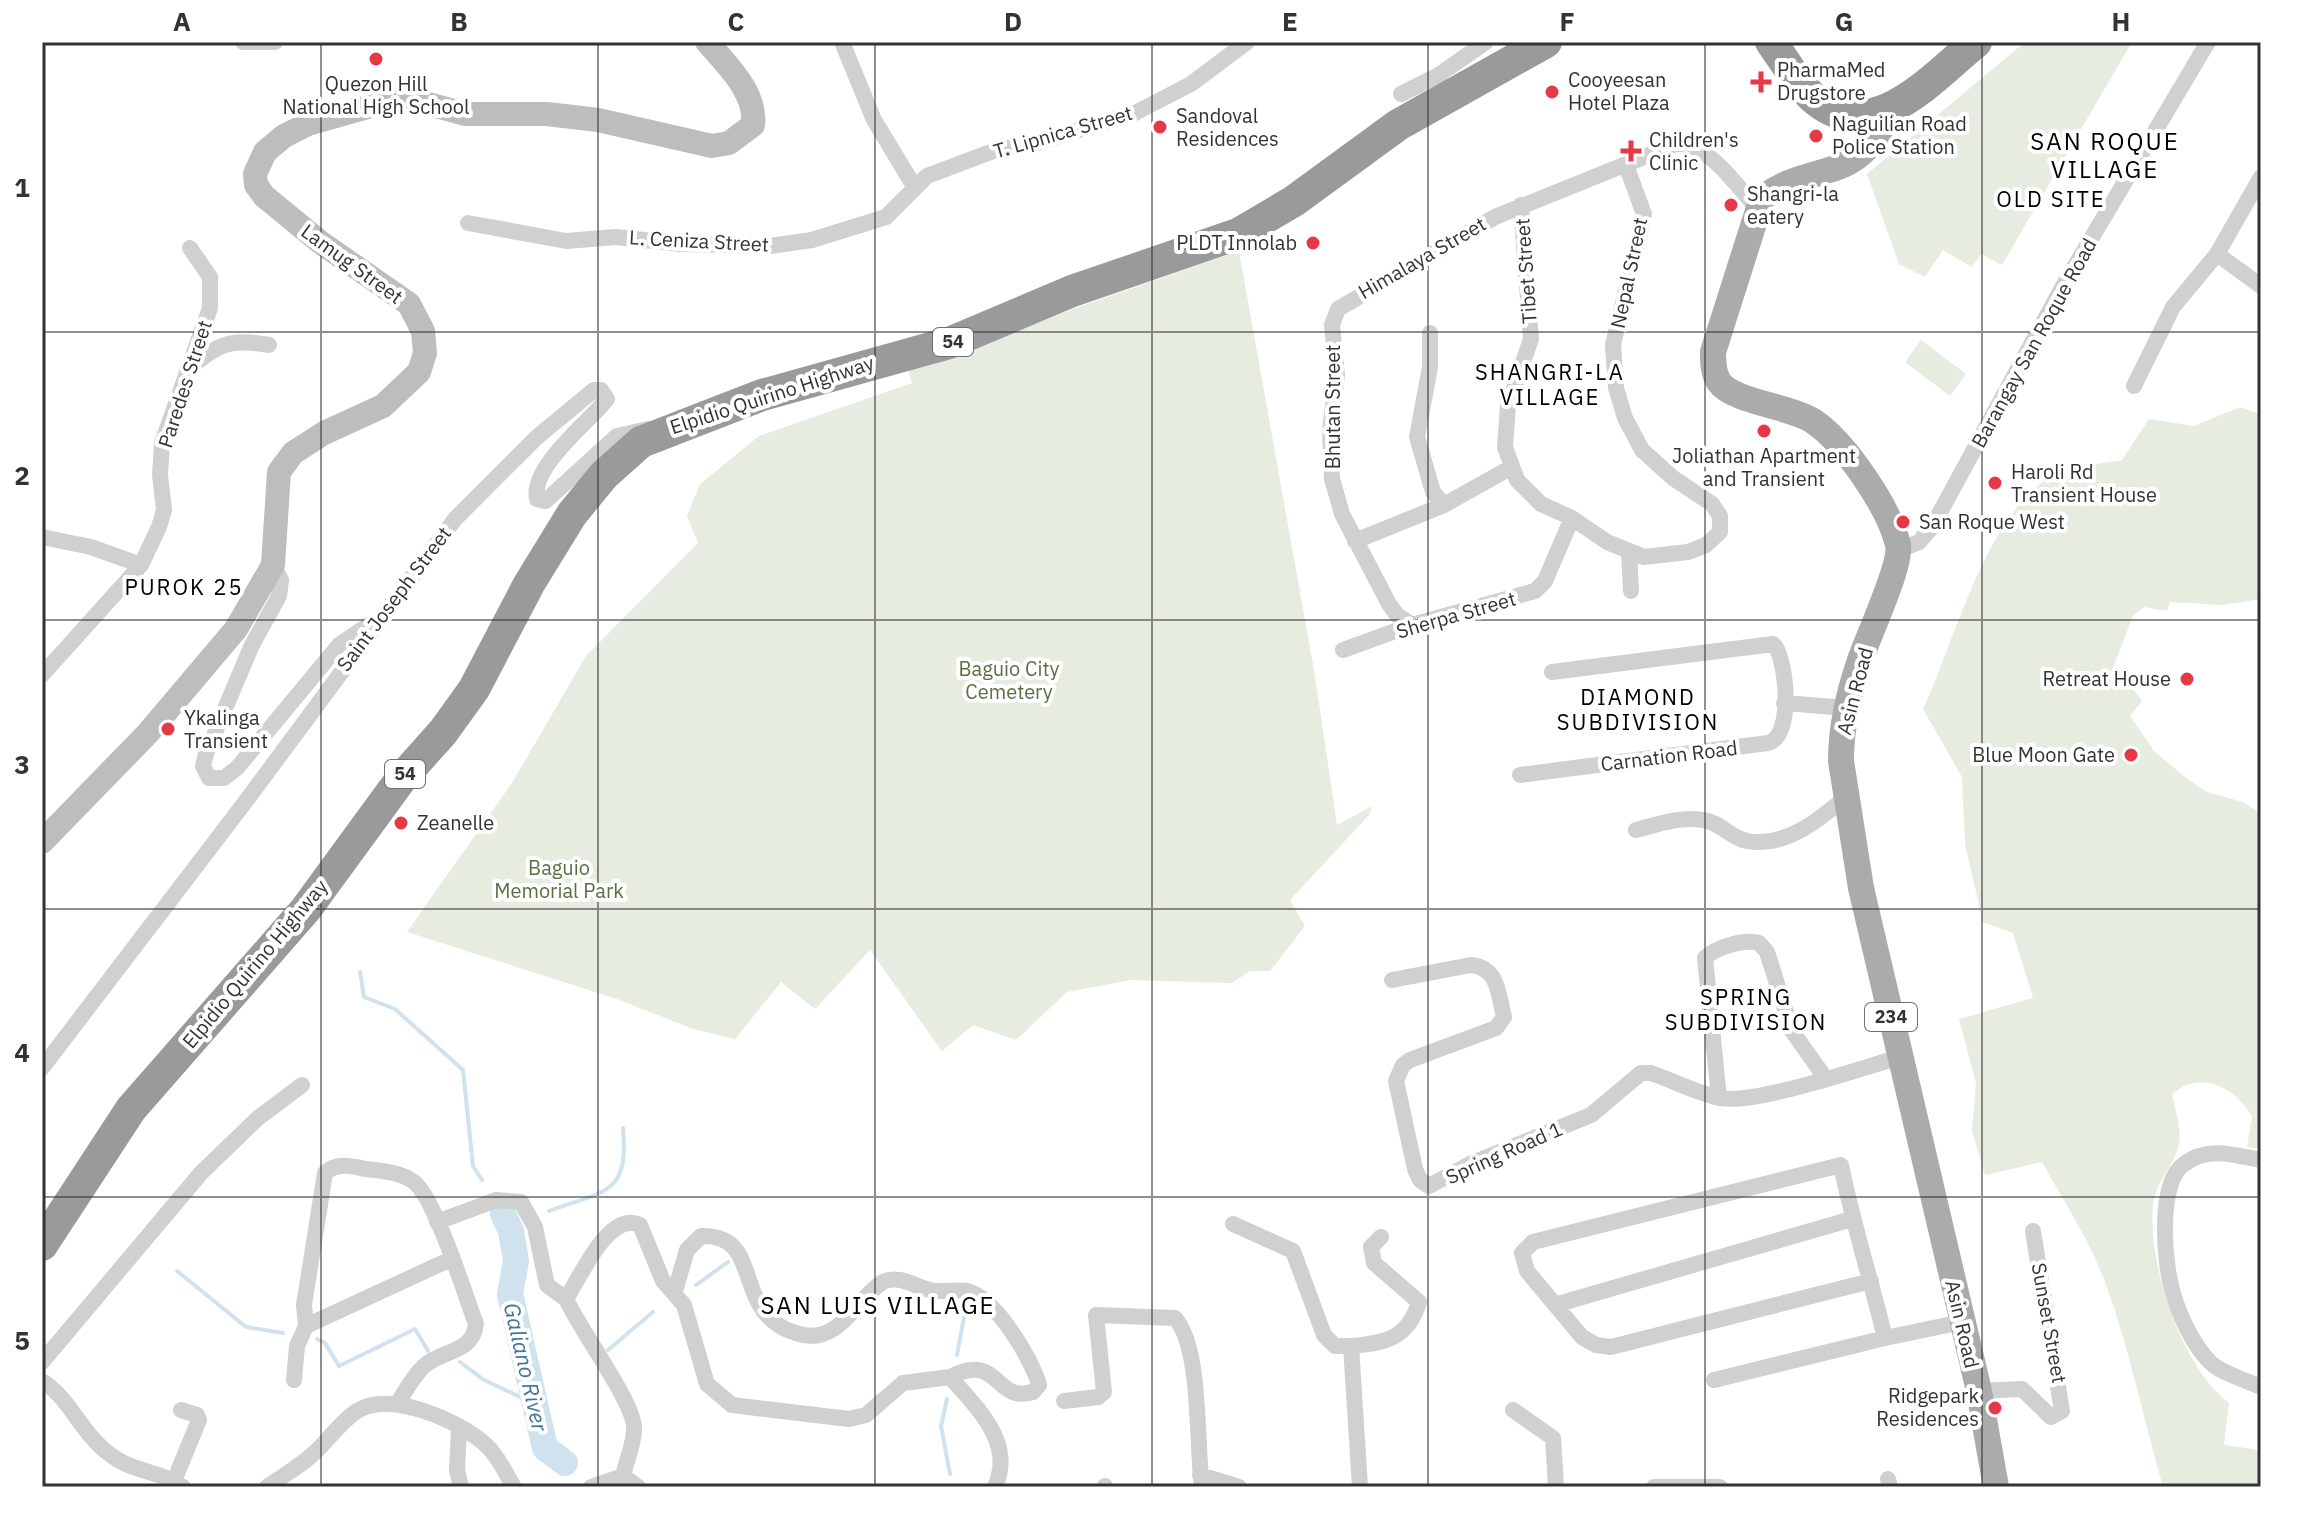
<svg xmlns="http://www.w3.org/2000/svg" width="2303" height="1529" font-family="'IBM Plex Sans',sans-serif">
<rect width="100%" height="100%" fill="#fff"/>
<!-- green -->
<path fill="#e6ecdf" d="M2025,42H2132L2002,265L1981,254L1972,267L1943,250L1925,277L1899,264L1867,174Z
M1239,251L1315,676L1337,825L1372,806L1370,814L1290,900L1305,926L1270,971H1250L1232,983L1131,980L1067,992L1016,1040L973,1025L942,1051L870,950L815,1009L781,982L735,1039L693,1029L617,999L407,932L512,783L586,656L698,543L687,516L700,484L759,436L912,383L907,367Z
M1921,340L1966,374L1950,396L1905,362Z
M2240,407L2261,415V599L2223,605L2170,602L2167,611L2144,607L2133,616L2112,670L2122,674L2142,701L2130,716L2154,751L2186,778L2207,792L2243,802L2261,814V1149L2247,1147L2252,1116C2234,1087 2201,1069 2172,1094C2175,1109 2183,1134 2178,1148C2172,1168 2156,1182 2153,1204C2147,1263 2181,1367 2229,1403L2224,1445L2260,1450L2261,1444V1487H2163C2144,1420 2130,1352 2107,1287C2091,1243 2065,1203 2042,1162L1985,1175L1972,1131L1976,1083L1959,1019L2033,998L2013,933L1983,922L1965,844L1962,777L1923,709C1955,642 1987,508 2056,474C2074,465 2102,464 2122,460L2149,419L2194,426Z"/>
<g fill="none" stroke-linecap="round" stroke-linejoin="round">
<!-- stream -->
<path stroke="#cfe2ee" stroke-width="4" d="M360,972L364,997L395,1009L463,1070L473,1166L482,1180
M549,1211C605,1190 629,1196 623,1128
M177,1271L246,1327L283,1333
M696,1285L728,1262
M317,1339L325,1343L339,1366L415,1329L428,1351
M608,1350L653,1312
M957,1355L966,1307
M460,1362L484,1380L535,1404
M947,1399L941,1426L950,1474"/>
<!-- river -->
<path stroke="#cfe2ee" stroke-width="26" d="M503,1214L511,1231L516,1261L510,1294L545,1448L565,1463"/>
<!-- street -->
<path stroke="#d0d0d0" stroke-width="16" d="M243,42H275
M842,42L874,120L914,186
M1401,94L1437,76
M1449,95L1437,76L1486,42
M1521,205L1531,339L1508,406L1505,447L1517,480L1541,504L1572,518L1607,542L1644,557L1688,552L1706,545L1720,532V516L1712,504L1673,478L1642,450L1625,418L1616,388L1613,345L1644,214L1626,165
M468,223L566,241L616,237L681,244L770,246L812,240L886,217L927,176L996,150L1033,144L1135,113L1191,84L1247,42
M2217,254L2261,286
M1430,333V367L1417,437L1433,492L1444,505
M187,370C219,344 228,338 269,345
M2134,386L2173,307L2217,254L2261,177
M42,537L91,547L141,565
M1355,541L1444,505L1510,468
M1899,550L1919,542L1932,527L2063,286L2208,42
M1629,552L1631,591
M273,565L281,580L279,596L251,647L206,754L203,766L209,778H224L237,768L339,645L373,622
M1412,625L1397,615L1389,604L1342,514L1332,479L1330,431L1337,375L1332,325L1338,309L1495,217L1676,144C1708,142 1738,188 1758,209
M1343,650L1412,625L1535,591L1545,581L1572,518
M42,675L141,565L159,527L164,510L160,475L162,443L210,308V277L190,248
M1784,703L1847,708
M1520,775L1768,743C1796,736 1785,651 1773,644L1552,672
M1636,830C1656,825 1681,816 1703,820C1720,822 1731,838 1747,841C1785,848 1819,820 1846,797
M1392,980L1471,965C1499,968 1498,994 1504,1017L1496,1028L1410,1060L1403,1065L1396,1081L1415,1169L1420,1180L1429,1186L1470,1164L1591,1115L1641,1073H1651C1674,1081 1697,1093 1720,1098C1754,1105 1862,1068 1900,1057
M42,1068L249,797L455,519L537,437L594,390H601L607,399C589,422 530,467 537,499L545,501L551,496L617,436L648,429
M1719,1098L1705,958C1716,947 1744,939 1759,943L1767,952L1792,1031L1826,1079
M2261,1160C2234,1155 2208,1146 2184,1164C2157,1183 2164,1264 2173,1293C2179,1315 2194,1347 2211,1363C2223,1374 2246,1380 2261,1387
M437,1222L496,1200L521,1202L535,1227L547,1285L566,1299
M1233,1224L1293,1251L1324,1335L1335,1346H1351L1360,1487
M1871,1281L1611,1347L1596,1345L1582,1337L1527,1271L1522,1253L1533,1242L1841,1165C1853,1224 1871,1280 1885,1338L1962,1322
M675,1291L687,1250L701,1236C767,1234 728,1315 799,1334C840,1346 858,1296 883,1282C898,1274 916,1287 930,1290C942,1293 955,1289 967,1291C995,1297 1032,1359 1039,1385L1033,1392C994,1404 1000,1351 950,1377
M1558,1304L1852,1219
M1351,1346C1385,1343 1408,1339 1419,1302L1374,1263L1371,1247L1381,1237
M42,1362L201,1173L258,1118L302,1085
M294,1380L297,1346L306,1326
M1714,1380L1885,1338
M42,1381C69,1398 77,1425 100,1446C130,1475 154,1467 183,1487
M1979,1391L2022,1389L2051,1417L2062,1411L2033,1231
M1064,1401L1098,1397L1104,1392L1096,1315L1175,1318C1202,1348 1196,1446 1202,1487
M398,1403C406,1389 413,1377 424,1366C442,1350 473,1353 476,1324C465,1295 435,1198 414,1182C401,1172 381,1171 366,1169C351,1166 337,1162 325,1173L304,1305L306,1326L451,1259
M1513,1410L1553,1438L1556,1487
M459,1429L457,1470L461,1487
M1200,1475L1239,1487
M623,1476C626,1461 635,1442 634,1427C633,1401 580,1330 566,1299C581,1276 609,1210 640,1225L663,1281L684,1305L707,1384L732,1405L849,1419L866,1415L903,1383L950,1377C978,1409 1015,1443 995,1487
M1888,1479L1890,1487
M174,1481L199,1420L197,1415L181,1410
M1105,1486V1487
M267,1487C282,1476 299,1467 312,1455C327,1442 340,1422 357,1411C390,1390 461,1421 487,1446C498,1456 506,1474 514,1487
M591,1487L623,1476L638,1487
M1654,1487H1720"/>
<!-- secondary -->
<path stroke="#bdbdbd" stroke-width="24" d="M42,842L148,733L236,629L273,565L279,472L293,453L324,433L383,406L419,372L425,353L423,331L409,304L320,242L264,196L256,185L255,174L265,152L284,136L308,124L403,97L465,114H547L598,120L712,146L729,143L753,125C757,93 727,65 707,42"/>
<!-- primary -->
<path stroke="#ababab" stroke-width="26" d="M1892,109C1855,189 1818,158 1762,198L1713,352C1713,362 1713,373 1719,382C1733,402 1790,406 1813,421C1845,442 1890,509 1898,545C1902,564 1868,637 1860,660C1849,692 1841,726 1841,761L1861,888L1979,1391L1996,1487"/>
<!-- highway -->
<path stroke="#9a9a9a" stroke-width="32" d="M1771,42C1785,61 1799,87 1817,101C1875,146 1933,77 1976,42
M42,1245L131,1109L306,909L401,779L443,732L474,689L529,584L572,514L604,475L641,442L762,395L949,343L1072,291L1238,234L1294,201L1398,125L1546,42"/>
</g>
<!-- grid -->
<path fill="none" stroke="#333" stroke-width="2" stroke-opacity="0.55" d="M321,42V1487M598,42V1487M875,42V1487M1152,42V1487M1428,42V1487M1705,42V1487M1982,42V1487M42,332H2261M42,620H2261M42,909H2261M42,1197H2261"/>
<!-- markers -->
<g fill="#e63946" stroke="#fff" stroke-width="3">
<circle cx="376" cy="59" r="8"/>
<path d="M1757 70h8v8h8v8h-8v8h-8v-8h-8v-8h8z"/>
<circle cx="1552" cy="92" r="8"/>
<circle cx="1160" cy="127" r="8"/>
<circle cx="1816" cy="136" r="8"/>
<path d="M1627 139h8v8h8v8h-8v8h-8v-8h-8v-8h8z"/>
<circle cx="1731" cy="205" r="8"/>
<circle cx="1313" cy="243" r="8"/>
<circle cx="1764" cy="431" r="8"/>
<circle cx="1995" cy="483" r="8"/>
<circle cx="1903" cy="522" r="8"/>
<circle cx="2187" cy="679" r="8"/>
<circle cx="168" cy="729" r="8"/>
<circle cx="2131" cy="755" r="8"/>
<circle cx="401" cy="823" r="8"/>
<circle cx="1995" cy="1408" r="8"/>
</g>
<g text-anchor="middle" stroke-width="8" stroke-linejoin="round" paint-order="stroke">
<!-- shield labels -->
<g fill="#fff" stroke="#707070" stroke-width="2">
<rect x="933" y="328" width="40" height="28" rx="6"/>
<rect x="385" y="760" width="40" height="28" rx="6"/>
<rect x="1865" y="1003" width="52" height="28" rx="6"/>
</g>
<g font-size="18" font-weight="bold" fill="#333">
<text x="953" y="348">54</text>
<text x="405" y="780">54</text>
<text x="1891" y="1023">234</text>
</g>
<!-- poi labels -->
<g font-size="20" fill="#333" stroke="#fff" text-anchor="start">
<text x="1777" y="77">PharmaMed<tspan x="1777" dy="23">Drugstore</tspan></text>
<text x="1568" y="87">Cooyeesan<tspan x="1568" dy="23">Hotel Plaza</tspan></text>
<text x="376" y="91" text-anchor="middle">Quezon Hill<tspan x="376" dy="23">National High School</tspan></text>
<text x="1176" y="123">Sandoval<tspan x="1176" dy="23">Residences</tspan></text>
<text x="1832" y="131">Naguilian Road<tspan x="1832" dy="23">Police Station</tspan></text>
<text x="1649" y="147">Children's<tspan x="1649" dy="23">Clinic</tspan></text>
<text x="1747" y="201">Shangri-la<tspan x="1747" dy="23">eatery</tspan></text>
<text x="1297" y="250" text-anchor="end">PLDT Innolab</text>
<text x="1764" y="463" text-anchor="middle">Joliathan Apartment<tspan x="1764" dy="23">and Transient</tspan></text>
<text x="2011" y="479">Haroli Rd<tspan x="2011" dy="23">Transient House</tspan></text>
<text x="1919" y="529">San Roque West</text>
<text x="2171" y="686" text-anchor="end">Retreat House</text>
<text x="184" y="725">Ykalinga<tspan x="184" dy="23">Transient</tspan></text>
<text x="2115" y="762" text-anchor="end">Blue Moon Gate</text>
<text x="417" y="830">Zeanelle</text>
<text x="1979" y="1403" text-anchor="end">Ridgepark<tspan x="1979" dy="23">Residences</tspan></text>
</g>
<!-- street labels -->
<g font-size="20" fill="#333" stroke="#fff">
<text transform="translate(1063 132) rotate(-16)" y="7">T. Lipnica Street</text>
<text transform="translate(699 241) rotate(3)" y="7">L. Ceniza Street</text>
<text transform="translate(1422 258) rotate(-30)" y="7">Himalaya Street</text>
<text transform="translate(352 264) rotate(36)" y="7">Lamug Street</text>
<text transform="translate(1526 271) rotate(-94)" y="7">Tibet Street</text>
<text transform="translate(1629 273) rotate(-78)" y="7">Nepal Street</text>
<text transform="translate(2034 343) rotate(-61)" y="7">Barangay San Roque Road</text>
<text transform="translate(185 384) rotate(-72)" y="7">Paredes Street</text>
<text transform="translate(772 395) rotate(-18)" y="7">Elpidio Quirino Highway</text>
<text transform="translate(1333 407) rotate(-90)" y="7">Bhutan Street</text>
<text transform="translate(394 599) rotate(-53)" y="7">Saint Joseph Street</text>
<text transform="translate(1456 615) rotate(-16)" y="7">Sherpa Street</text>
<text transform="translate(1855 691) rotate(-75)" y="7">Asin Road</text>
<text transform="translate(1669 756) rotate(-7)" y="7">Carnation Road</text>
<text transform="translate(255 964) rotate(-50)" y="7">Elpidio Quirino Highway</text>
<text transform="translate(1504 1153) rotate(-24)" y="7">Spring Road 1</text>
<text transform="translate(2049 1323) rotate(80)" y="7">Sunset Street</text>
<text transform="translate(1962 1324) rotate(77)" y="7">Asin Road</text>
</g>
<!-- park labels -->
<g font-size="20" fill="#56703f" stroke="#fff">
<text x="1009" y="676">Baguio City<tspan x="1009" dy="23">Cemetery</tspan></text>
<text x="559" y="875">Baguio<tspan x="559" dy="23">Memorial Park</tspan></text>
</g>
<!-- neighbourhood labels -->
<g font-size="22" letter-spacing="2" fill="#000" stroke="#fff">
<text x="2051" y="207">OLD SITE</text>
<text x="1550" y="380">SHANGRI-LA<tspan x="1550" dy="25">VILLAGE</tspan></text>
<text x="184" y="595">PUROK 25</text>
<text x="1638" y="705">DIAMOND<tspan x="1638" dy="25">SUBDIVISION</tspan></text>
<text x="1746" y="1005">SPRING<tspan x="1746" dy="25">SUBDIVISION</tspan></text>
</g>
<!-- water labels -->
<g font-size="22" font-style="italic" fill="#3f7597" stroke="#fff">
<text transform="translate(526 1367) rotate(77)" y="8">Galiano River</text>
</g>
<!-- quarter labels -->
<g font-size="24" letter-spacing="2" fill="#000" stroke="#fff">
<text x="2105" y="150">SAN ROQUE<tspan x="2105" dy="28">VILLAGE</tspan></text>
<text x="878" y="1314">SAN LUIS VILLAGE</text>
</g>
</g>
<!-- border -->
<rect width="2303" height="1529" fill="none" stroke="#ffffff" stroke-width="88"/>
<rect x="44" y="44" width="2215" height="1441" fill="none" stroke="#333" stroke-width="3"/>
<g font-size="26" text-anchor="middle" font-weight="bold" fill="#333">
<text x="182" y="31">A</text>
<text x="459" y="31">B</text>
<text x="736" y="31">C</text>
<text x="1013" y="31">D</text>
<text x="1290" y="31">E</text>
<text x="1567" y="31">F</text>
<text x="1844" y="31">G</text>
<text x="2121" y="31">H</text>
<text x="22" y="197">1</text>
<text x="22" y="485">2</text>
<text x="22" y="774">3</text>
<text x="22" y="1062">4</text>
<text x="22" y="1350">5</text>
</g>
</svg>
